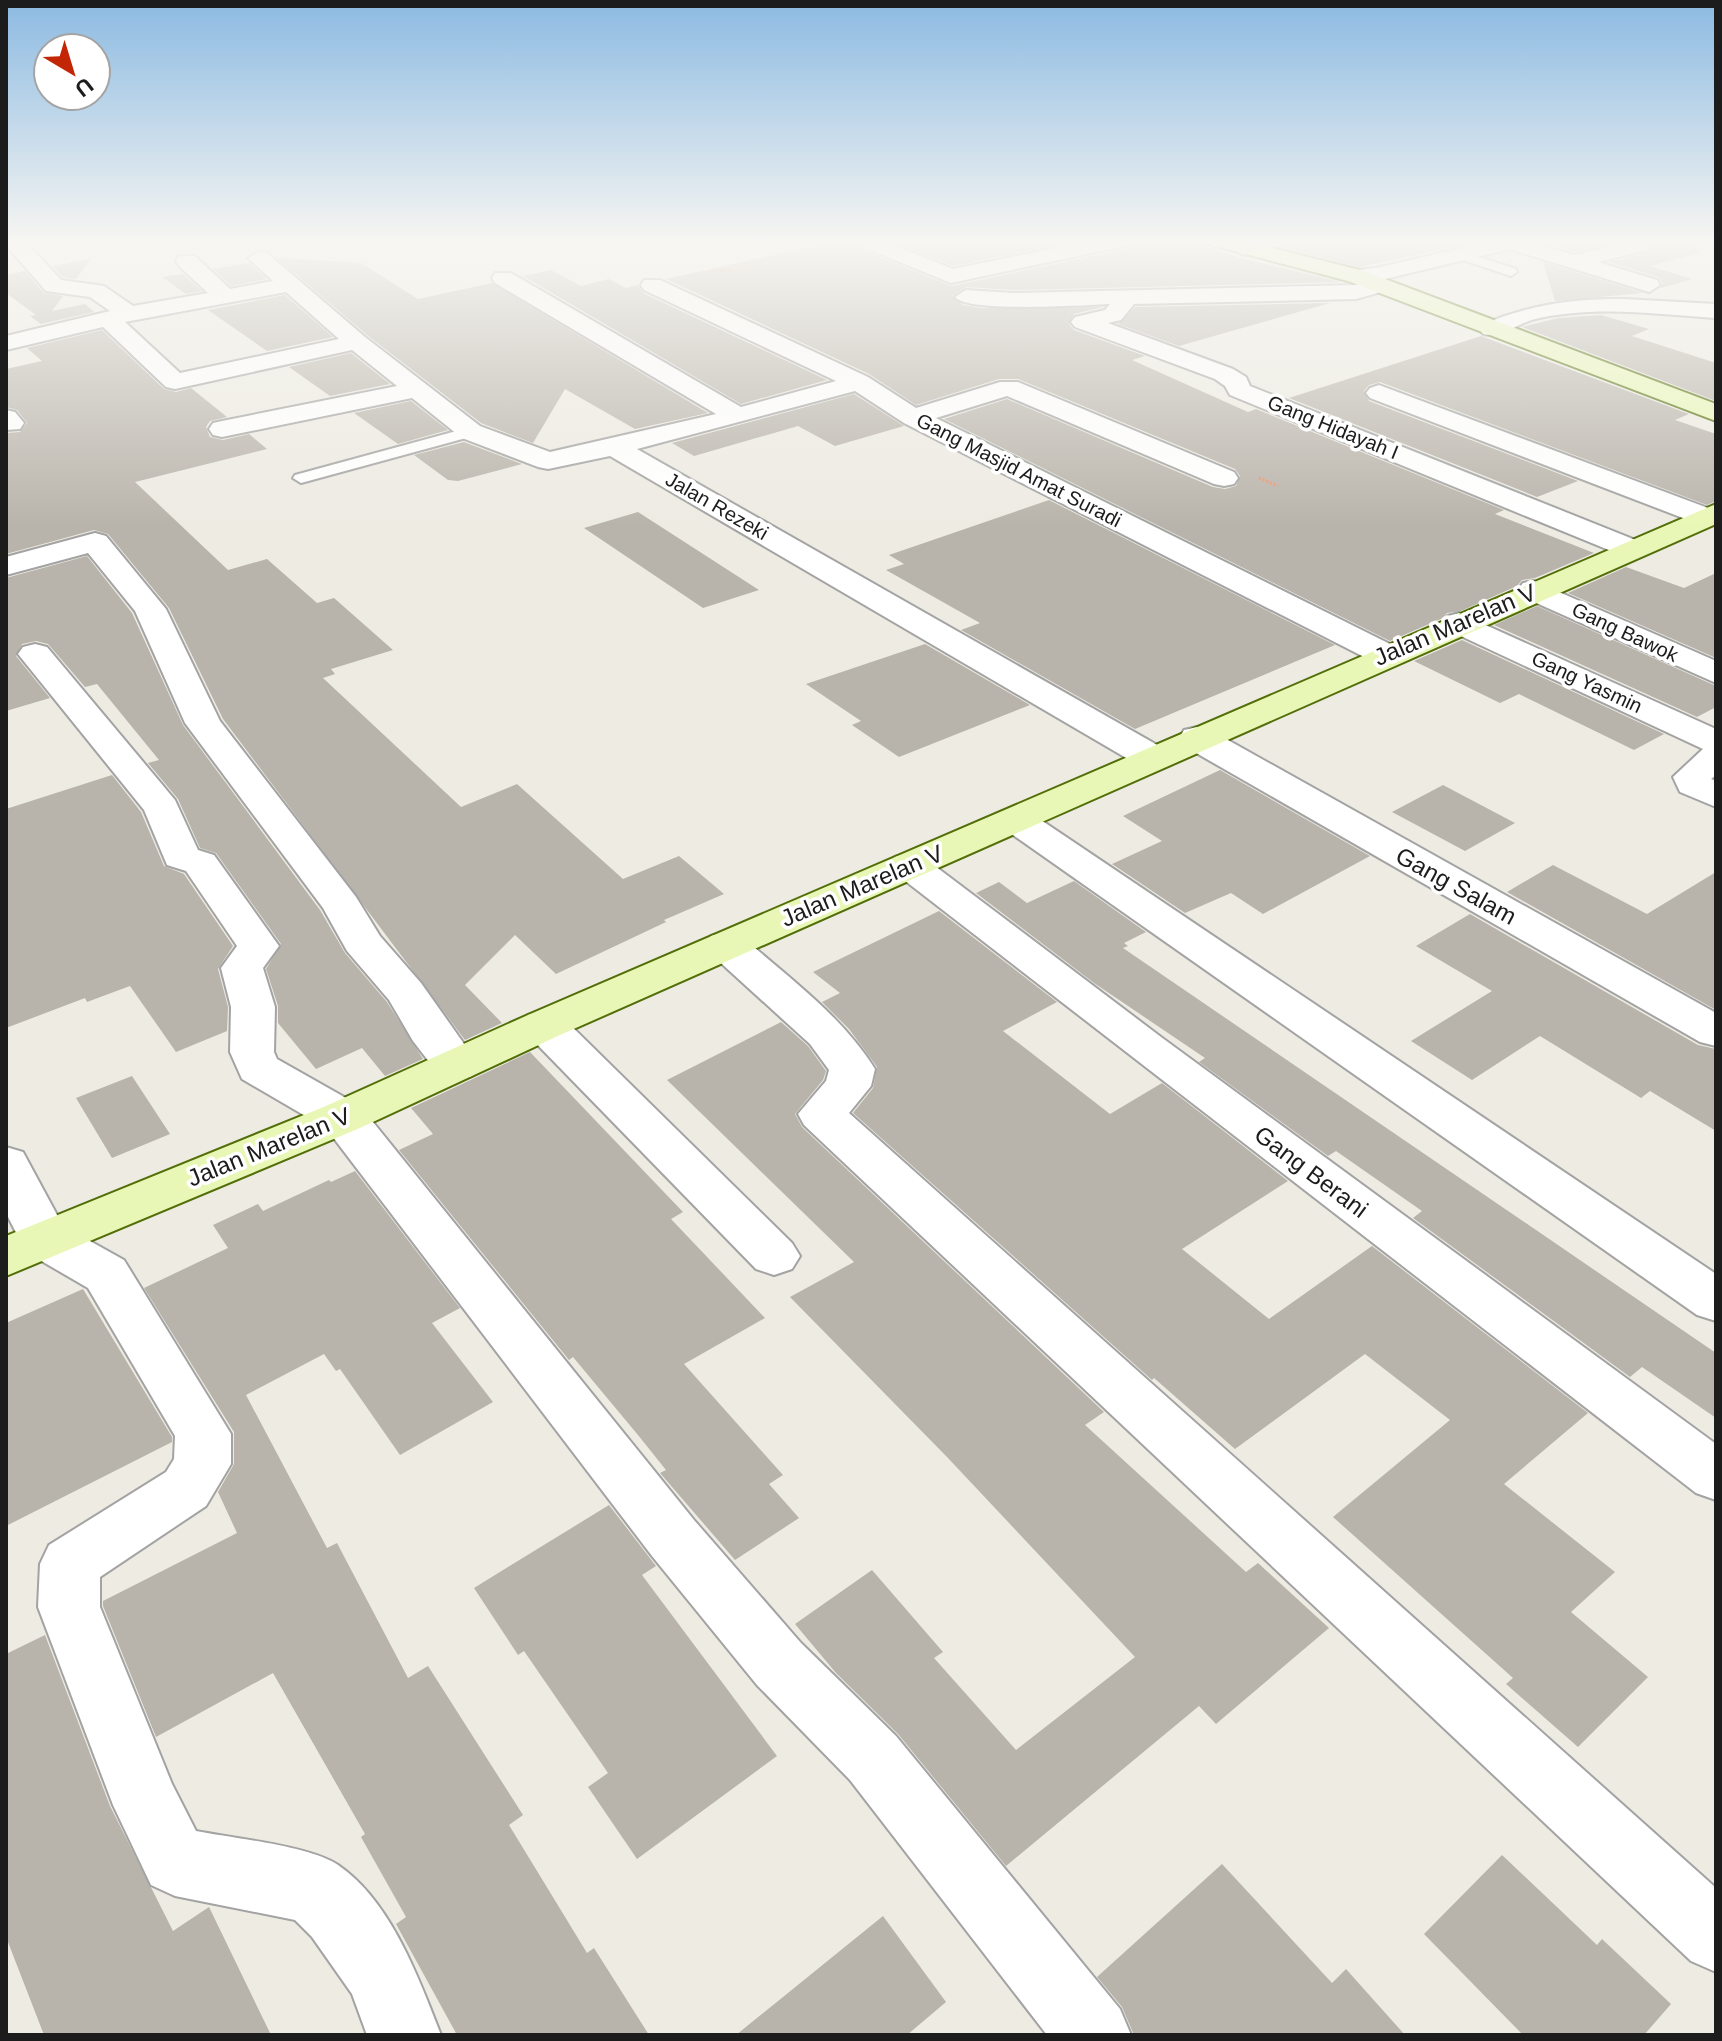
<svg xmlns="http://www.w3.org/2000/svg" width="1722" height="2041" font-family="Arial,sans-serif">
<rect width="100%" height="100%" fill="#edebe2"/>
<!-- building -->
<path fill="#b9b4ab" d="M847,239L852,246L952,286L1130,248L1142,239H1198L1203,246L1241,258L1341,282L1013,290L966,287L952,296L963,305L981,308L1103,307L1074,314L1069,324L1074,330L1145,356L1132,360L1248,412L1256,409L1504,510L1495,514L1594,553L1535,578L1522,580L1517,586L1461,611L1447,613L1443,618L1390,641L944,419L1007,399L1213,487L1225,489L1236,486L1240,476L1235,469L1018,379H999L916,405L869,374L666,279Z
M886,239H1086L953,266Z
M1296,239H1490L1359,267L1283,248L1292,245Z
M1536,239H1632L1574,252Z
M1647,239H1698L1699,253L1650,266L1692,279L1661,288L1663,283L1658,277L1609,262L1648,253L1653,246Z
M281,258L361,263L418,299L492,283L708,413L635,429L565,389L533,443L481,423L367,335L278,259Z
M91,259L76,279L62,277L53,266Z
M1543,262L1643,293L1555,301Z
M249,263L267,279L231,286L213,269Z
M551,270L581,286L609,279L626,288L638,285L643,293L827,380L741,404L523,276Z
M25,271L44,293L63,296L52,311L85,304L94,312L41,324L30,316L36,315L6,293V275Z
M183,274L202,291L186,294L162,277Z
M285,295L333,337L267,351L208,310Z
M1330,303L1179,346L1118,324L1135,307Z
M1601,315L1649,329L1632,336L1716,363V401L1522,327L1558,318Z
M102,330L164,389L176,392L191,388L227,417L210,421L206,427L210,437L223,440L249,434L267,449L135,482L228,570L267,559L317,603L334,598L393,650L331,669L335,674L323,678L461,807L517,784L623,879L679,856L724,894L664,920L666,922L556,974L515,935L465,985L502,1023L465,1040L223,719L169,608L108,534L94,530L6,554V433L20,432L27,423L17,410L6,407V369L42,361L27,348Z
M1481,336L1689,414L1675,420L1716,434V501L1707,505L1380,382L1369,385L1364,391L1369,401L1578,481L1537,497L1289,398Z
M351,353L390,384L330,396L289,367Z
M854,394L904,426L835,446L798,426L694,456L672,443Z
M411,401L448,430L398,444L354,413Z
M464,442L522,464L458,481L448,480L414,455Z
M1049,500L1335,645L1135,729L961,630L980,623L886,570L904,564L889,555Z
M638,512L759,590L703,608L584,528Z
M87,556L132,613L183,725L320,910L345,953L387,1002L423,1059L385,1076L362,1048L316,1069L278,1023V1006L266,969L281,944L216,853L200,848L178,799L148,763L159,760L97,684L85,687L48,644L36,641L22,644L16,656L50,698L6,711V578Z
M1626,567L1684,588L1716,573V658L1568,593Z
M1537,606L1716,686V707L1697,717L1494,625Z
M1462,640L1664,734L1634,750L1519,694L1500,703L1414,661Z
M925,644L1030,705L899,757L852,725L861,721L806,684Z
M1220,770L1370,856L1263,914L1231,893L1185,913L1112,864L1162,841L1123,816Z
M112,775L141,812L164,866L184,874L233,946L218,969L228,1007L227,1031L176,1052L130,986L87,1002L85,998L6,1028V809Z
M1443,785L1515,823L1465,851L1392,812Z
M1553,865L1647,914L1716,872V1010L1507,892Z
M1074,881L1146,932L1124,943L1128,946L1123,948L1716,1353V1418L1642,1367L1630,1377L1413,1218L1422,1211L1336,1151L1328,1156L1199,1062L1205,1058L1094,983L976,893L999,882L1027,903Z
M939,911L1057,1002L1003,1031L1110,1114L1162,1083L1288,1181L1182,1249L1269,1319L1372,1246L1588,1413L1504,1484L1615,1572L1571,1612L1648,1677L1578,1747L1506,1684L1513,1678L1333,1517L1450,1420L1365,1354L1235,1449L1154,1378L1152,1380L853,1113L873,1088L877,1067L849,1029L822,1002L840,993L813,972Z
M1470,914L1698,1045L1716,1049V1131L1650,1091L1641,1098L1540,1036L1472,1080L1411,1041L1492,991L1416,946Z
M781,1022L808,1046L826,1071L823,1080L795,1114L802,1127L1104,1412L1085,1425L1246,1572L1258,1563L1329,1628L1216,1724L1199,1706L1006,1866L898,1734L836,1673L795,1624L872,1570L943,1652L934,1658L1016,1750L1135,1657L947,1457L790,1297L854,1262L667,1080Z
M530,1052L683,1212L671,1219L765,1318L684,1364L783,1475L769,1484L799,1518L735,1560L660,1473L666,1470L638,1435L573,1357L569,1360L399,1150L433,1134L411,1108Z
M132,1076L170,1134L112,1158L76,1098Z
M355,1171L460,1308L432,1323L493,1402L400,1455L340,1369L336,1371L324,1354L246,1395L327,1548L337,1543L408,1678L428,1666L523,1815L509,1825L587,1953L594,1948L649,2035H457L396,1924L406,1917L361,1837L365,1834L273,1673L156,1737L103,1606V1601L237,1533L218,1492L234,1464V1432L144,1288L228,1248L213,1225L258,1204L263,1211L329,1180L331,1182Z
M83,1289L172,1437V1442L6,1526V1323Z
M609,1505L656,1566L642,1575L777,1756L637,1859L588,1787L608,1773L524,1651L518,1655L474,1588Z
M45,1635L110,1806L173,1931L209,1907L271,2035H44L6,1937V1654Z
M1502,1855L1597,1945L1602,1939L1671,2004L1644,2035H1523L1424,1934Z
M1222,1864L1332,1983L1346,1969L1405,2035H1134L1122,2007L1097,1977Z
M883,1916L946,2002L907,2035H736Z"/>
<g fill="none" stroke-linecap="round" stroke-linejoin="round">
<defs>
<path id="lane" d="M1461,251L1516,269L1517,272L1511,276L1457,258L1455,255Z
M471,427L479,432L477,435L301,483L293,478L295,475Z"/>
<path id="street" d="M6,239H23L61,280L104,286L133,306L208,293L179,266L176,261L179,256H195L230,289L273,281L248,258L259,252L267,253L365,337L480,426L550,452L716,414L495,283L492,278L495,273H511L741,407L836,381L644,290L641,285L644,280H660L868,377L916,408L1000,382H1018L1234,472L1238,478L1234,484L1224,486L1214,484L1007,396L936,418L1398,648L1403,655L1398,662L1386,665L1374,662L904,423L855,391L637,449L1166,750L1171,758L1166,766L1153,769L1140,766L610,456L548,469L538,467L462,438L412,398L222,437L213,435L209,429L213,423L222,421L397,386L352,350L175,389L166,387L103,327L6,350V336L110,311L90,297L46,291L6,245ZM286,292L339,339L180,373L125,322Z
M850,239H878L953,269L1100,239H1139L1129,245L951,283L853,243Z
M1259,239H1293L1290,243L1243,255L1233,249L1236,245Z
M1502,239H1519L1574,255L1640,240L1647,242L1650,246L1647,250L1598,262L1657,280L1660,285L1649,292L1510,249L1385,279L1391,285L1388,290L1356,299L1134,304L1121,320L1108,323L1233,369L1246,377L1250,386L1643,543L1647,549L1643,555L1632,558L1621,555L1230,395L1225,386L1215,379L1075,327L1071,322L1075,317L1105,310L1110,304C1085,305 967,313 955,297L966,290L1013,293L1355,285L1366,282L1348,281L1345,276L1348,271L1376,268Z
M1624,299L1716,304V318C1657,314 1594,305 1535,319C1518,323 1502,339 1483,334L1479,329L1483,324C1530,305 1573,298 1624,299Z
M1379,385L1716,511V523L1706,526L1696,523L1370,398L1366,393L1370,388Z
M6,410L15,412L24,423L20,429L6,430Z
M95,533L106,536L166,609L220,721L356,897L380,936L421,983L479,1065L472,1076L456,1080L440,1076L413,1041L389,1000L347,951L323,908L185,723L135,611L88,553L6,575V557Z
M1534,581L1716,661V683L1523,597L1518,590L1523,583Z
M1459,613L1716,729V775L1711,779L1716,781V807L1680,792L1673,777L1703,749L1448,630L1443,623L1448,616Z
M35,644L47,647L175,800L198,850L214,855L279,946L263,968L275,1007L274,1052L277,1059L360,1106L694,1520L801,1643L896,1736L1120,2009L1131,2035H1047L850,1780L757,1685L652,1556L326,1128L242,1079L230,1052L231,1007L221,968L237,946L186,871L167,865L144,810L18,654L23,647Z
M1197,727L1210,730L1716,1013V1046L1700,1042L1184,746L1179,738L1184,730Z
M1016,809L1029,812L1716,1274V1321L1697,1315L1003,828L997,820L1003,812Z
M909,853L923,857L1161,1037L1716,1444V1500L1696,1493L895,873L889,865L895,857Z
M726,932L741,936C788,977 841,1015 875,1069L871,1086L849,1113L1716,1888V1972L1691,1961L804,1125L798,1114L826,1081L829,1070L810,1044L711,954L705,945L711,936Z
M544,1011L560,1015L792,1243L800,1256L792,1269L774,1275L756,1269L528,1035L522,1025L528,1015Z
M6,1147L23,1152L63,1226L124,1260L231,1434V1464L206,1506L100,1577V1607L172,1784L196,1831C232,1838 310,1846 338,1865C391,1901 419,1979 441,2035H367L352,1994L312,1937L295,1920L175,1896L151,1885L113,1805L38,1607L40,1564L49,1545L166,1472L174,1459L175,1436L88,1288L26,1252L6,1213Z"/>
<path id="secondary" d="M1201,239H1235L1364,271L1716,404V421L1348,281L1204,243Z
M1716,504V524L560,1035L360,1128L6,1276V1236L326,1106L528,1015Z"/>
</defs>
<!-- lane casing -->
<use href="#lane" stroke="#a3a3a3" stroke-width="4"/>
<!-- street casing -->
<use href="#street" stroke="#a3a3a3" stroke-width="4"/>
<!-- secondary casing -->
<use href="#secondary" stroke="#526e08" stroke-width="4"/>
<!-- path -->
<path stroke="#f5906b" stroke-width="3" stroke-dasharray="2 2" stroke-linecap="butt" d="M712,270H740
M1259,478L1278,486"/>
<!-- lane -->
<use href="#lane" fill="#fff" fill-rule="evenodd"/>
<!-- street -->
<use href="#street" fill="#fff" fill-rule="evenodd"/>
<!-- secondary -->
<use href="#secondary" fill="#e9f7b6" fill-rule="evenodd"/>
</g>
<!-- sky -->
<linearGradient id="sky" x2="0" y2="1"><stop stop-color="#8cbae2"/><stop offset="0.46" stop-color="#f7f6f2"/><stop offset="1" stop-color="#f7f6f2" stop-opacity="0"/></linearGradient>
<rect width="1722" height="525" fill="url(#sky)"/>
<g text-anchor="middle" stroke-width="7" stroke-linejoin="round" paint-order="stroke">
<!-- far-street labels -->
<g font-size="20" fill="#1c1c1c" stroke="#fff">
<text transform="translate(1333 427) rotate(22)" y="7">Gang Hidayah I</text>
<text transform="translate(1019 470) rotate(27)" y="7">Gang Masjid Amat Suradi</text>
<text transform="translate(717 506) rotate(30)" y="7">Jalan Rezeki</text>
<text transform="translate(1625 632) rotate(25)" y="7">Gang Bawok</text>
<text transform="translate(1587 682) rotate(25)" y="7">Gang Yasmin</text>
</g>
<!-- street labels -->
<g font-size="24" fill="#1c1c1c" stroke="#fff">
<text transform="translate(1455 625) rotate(-23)" y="8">Jalan Marelan V</text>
<text transform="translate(862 886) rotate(-23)" y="8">Jalan Marelan V</text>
<text transform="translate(1456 886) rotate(29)" y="8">Gang Salam</text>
<text transform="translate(269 1147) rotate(-22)" y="8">Jalan Marelan V</text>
<text transform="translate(1311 1172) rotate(37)" y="8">Gang Berani</text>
</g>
</g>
<!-- border -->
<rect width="1722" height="2041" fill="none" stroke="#1c1c1c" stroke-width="16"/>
<!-- north arrow -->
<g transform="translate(72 72) rotate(142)"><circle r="38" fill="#ffffff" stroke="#a4a4a4" stroke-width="2"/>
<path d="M0-6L14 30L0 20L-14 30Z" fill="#c22606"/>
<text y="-12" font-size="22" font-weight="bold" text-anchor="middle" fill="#1c1c1c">U</text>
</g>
</svg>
